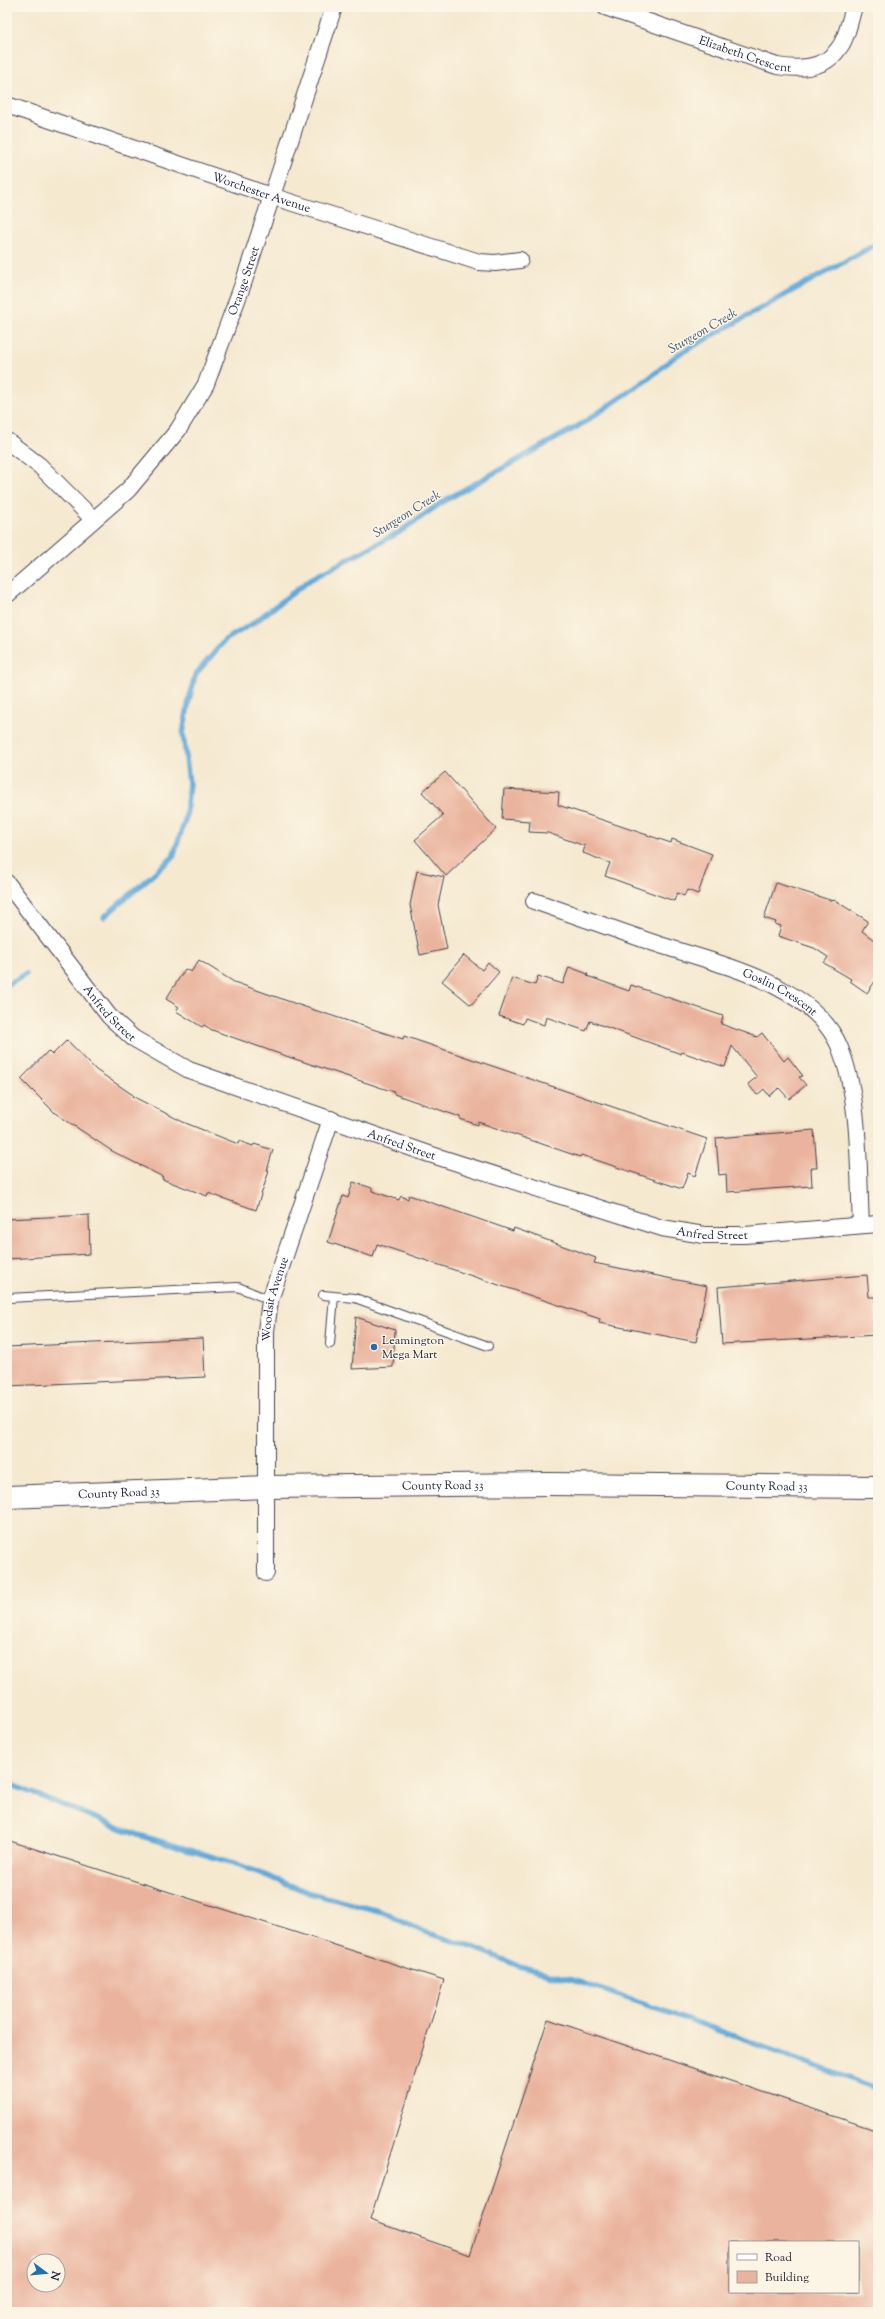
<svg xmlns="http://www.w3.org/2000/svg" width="885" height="2319" font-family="'Sorts Mill Goudy',serif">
<rect width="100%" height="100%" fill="#fcf5e5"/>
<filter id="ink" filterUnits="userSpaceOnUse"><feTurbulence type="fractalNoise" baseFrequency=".025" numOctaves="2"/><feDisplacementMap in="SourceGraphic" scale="8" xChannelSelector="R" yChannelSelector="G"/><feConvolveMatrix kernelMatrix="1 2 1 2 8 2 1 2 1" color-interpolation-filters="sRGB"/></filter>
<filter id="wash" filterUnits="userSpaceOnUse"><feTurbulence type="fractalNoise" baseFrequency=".012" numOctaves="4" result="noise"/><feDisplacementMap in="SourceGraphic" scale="16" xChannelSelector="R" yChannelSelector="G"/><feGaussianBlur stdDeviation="0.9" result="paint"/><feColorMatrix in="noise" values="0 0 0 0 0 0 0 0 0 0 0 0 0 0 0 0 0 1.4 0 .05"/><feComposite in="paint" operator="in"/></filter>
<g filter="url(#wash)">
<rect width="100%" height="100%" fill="#f5e9d0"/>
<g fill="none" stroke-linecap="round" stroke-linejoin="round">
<!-- stream -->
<path stroke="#63aada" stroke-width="5.5" d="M104,917L173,857L186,817L189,783L183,733L189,700L195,675L225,640L252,624L311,579L398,533L444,501L580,425L648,379L677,355L878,243
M7,985L26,974
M7,1783L138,1835L237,1864L310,1893L383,1912L422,1931L478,1949L519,1966L579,1982L693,2021L878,2089"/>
</g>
<g id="blocks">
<!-- building -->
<path fill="#eab39d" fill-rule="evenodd" d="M445,772L496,829L446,876L415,840L443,815L422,792Z
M504,789L559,792L558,805L671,843L672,839L712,854L698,894L687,890L684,896L677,893L674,901L605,876L610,863L583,853L585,846L548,833L529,832L530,821L502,819Z
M417,871L444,877L438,905L447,949L420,955L410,905Z
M776,883L833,901L834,900L868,921L862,931L878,943V977L867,993L850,981L851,979L824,963L828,957L814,948L778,936L781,926L775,924L776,922L764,918Z
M464,955L482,970L488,962L499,972L471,1005L442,981Z
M199,960L234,982L299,1005L403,1039L404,1036L707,1139L695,1176L688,1173L682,1189L581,1155L580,1157L478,1122V1125L460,1119V1117L394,1094V1092L274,1052L212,1030L204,1025L202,1027L176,1011L179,1007L166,999L185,969L191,972Z
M569,967L588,974L587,976L629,991L631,985L723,1016L721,1024L757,1037L762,1033L784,1061L788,1057L803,1076L799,1077L806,1085L789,1099L779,1088L769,1096L764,1089L757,1095L748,1084L757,1077L732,1046L725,1067L682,1052L681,1054L590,1021L586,1031L546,1017L544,1025L525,1018L523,1024L499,1016L512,978L535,985L538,976L563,984Z
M67,1040L96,1070L133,1095L132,1096L183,1122L238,1144L239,1141L253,1146L254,1144L273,1150L267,1170L269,1171L256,1210L208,1193L207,1196L162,1179L163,1177L112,1151L55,1113L21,1079L48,1051L52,1055Z
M814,1130L817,1168H811L812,1186L727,1192L726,1174L719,1175L716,1138Z
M353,1182L372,1188V1191L399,1200L401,1196L408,1199L409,1195L513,1231L514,1228L596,1258L594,1263L707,1286L696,1342L599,1323L600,1319L377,1244L373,1257L328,1242L343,1196L348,1198Z
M89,1215L90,1254L7,1259V1219Z
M867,1275L869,1297H875L877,1335L722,1344L718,1287Z
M356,1317L395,1330L393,1367L352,1369Z
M203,1338L205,1377L7,1386V1347Z
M7,1840L444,1980L370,2220L470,2255L548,2019L878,2131V2312H7ZM730,2242H858V2292H730ZM34,2261H58V2285H34Z"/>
</g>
</g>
<g filter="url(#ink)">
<use href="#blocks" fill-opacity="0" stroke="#424051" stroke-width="1"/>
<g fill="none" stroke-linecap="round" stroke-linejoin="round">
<defs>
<path id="service" d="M323,1295L355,1298L488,1346
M7,1298L238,1287L270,1300
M330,1344L334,1296"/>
<g id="minor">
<path id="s1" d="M605,7L777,66C800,70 825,69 839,48C847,38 850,19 854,7"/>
<path id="s2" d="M7,105L271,196L479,262L495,263L520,260"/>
<path d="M7,441L40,466L93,519"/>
<path id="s3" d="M7,595L128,490L178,430L206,384L243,284L334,7"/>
<path id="s4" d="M7,883L109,1016L133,1038L189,1070L429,1154L662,1228L704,1235H745L878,1224"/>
<path id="s5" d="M534,901C574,915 614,929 654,943C714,963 814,983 840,1048C861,1101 858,1169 861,1225"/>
<path id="s6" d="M266,1573V1331L270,1300L331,1119"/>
</g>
<g id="secondary">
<path id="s7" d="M7,1497L266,1487L549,1484L878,1487"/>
</g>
</defs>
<!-- service casing -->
<use href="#service" stroke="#424051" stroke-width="10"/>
<!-- minor casing -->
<use href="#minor" stroke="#424051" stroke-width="18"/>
<!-- secondary casing -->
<use href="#secondary" stroke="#424051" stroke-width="24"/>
<!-- service -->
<use href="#service" stroke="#fff" stroke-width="8"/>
<!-- minor -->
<use href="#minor" stroke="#fff" stroke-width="16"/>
<!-- secondary -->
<use href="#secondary" stroke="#fff" stroke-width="22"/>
</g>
</g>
<!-- markers -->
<circle fill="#1f6fb2" stroke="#fcf5e5" stroke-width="1.5" cx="374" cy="1347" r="4"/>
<g text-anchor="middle" stroke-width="3" stroke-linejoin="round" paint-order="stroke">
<!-- street labels -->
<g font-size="12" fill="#22223b" stroke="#fcf5e5">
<text dy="4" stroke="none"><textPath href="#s1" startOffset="148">Elizabeth Crescent</textPath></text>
<text dy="4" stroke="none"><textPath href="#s2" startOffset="269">Worchester Avenue</textPath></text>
<text dy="4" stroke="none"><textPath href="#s3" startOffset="402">Orange Street</textPath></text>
<text dy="4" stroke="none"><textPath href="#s5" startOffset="263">Goslin Crescent</textPath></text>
<text dy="4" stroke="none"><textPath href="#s4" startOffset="166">Anfred Street</textPath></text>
<text dy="4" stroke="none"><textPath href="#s4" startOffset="490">Anfred Street</textPath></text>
<text dy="4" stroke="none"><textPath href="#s4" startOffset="814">Anfred Street</textPath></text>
<text dy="4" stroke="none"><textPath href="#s6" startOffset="275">Woodsit Avenue</textPath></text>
<text dy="4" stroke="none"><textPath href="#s7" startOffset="436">County Road 33</textPath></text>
<text dy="4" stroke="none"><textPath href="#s7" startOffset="760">County Road 33</textPath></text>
<text dy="4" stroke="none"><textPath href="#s7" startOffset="112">County Road 33</textPath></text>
</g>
<!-- poi labels -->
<g font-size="12" fill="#22223b" stroke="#fcf5e5" text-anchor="start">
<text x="382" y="1344">Leamington<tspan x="382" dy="14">Mega Mart</tspan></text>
</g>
<!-- water labels -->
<g font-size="13" font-style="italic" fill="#3c587b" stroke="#fcf5e5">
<text transform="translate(702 330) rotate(-30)" y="5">Sturgeon Creek</text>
<text transform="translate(406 513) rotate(-32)" y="5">Sturgeon Creek</text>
</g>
</g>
<!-- margin -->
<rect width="885" height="2319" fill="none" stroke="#fcf5e5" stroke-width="24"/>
<!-- legend -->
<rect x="729" y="2241" width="130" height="52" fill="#fcf5e5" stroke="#a5a1a1"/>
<rect x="737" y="2254" width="20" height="6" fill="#ffffff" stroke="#a5a1a1"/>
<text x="765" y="2261" font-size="12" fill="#22223b">Road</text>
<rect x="737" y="2271" width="20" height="12" fill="#eab39d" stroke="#a5a1a1"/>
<text x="765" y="2281" font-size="12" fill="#22223b">Building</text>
<!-- north arrow -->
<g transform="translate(46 2273) rotate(106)"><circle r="19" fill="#fcf5e5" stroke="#a5a1a1"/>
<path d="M0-3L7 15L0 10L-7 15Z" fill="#1f6fb2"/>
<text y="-6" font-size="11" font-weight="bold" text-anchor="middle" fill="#22223b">N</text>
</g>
</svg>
